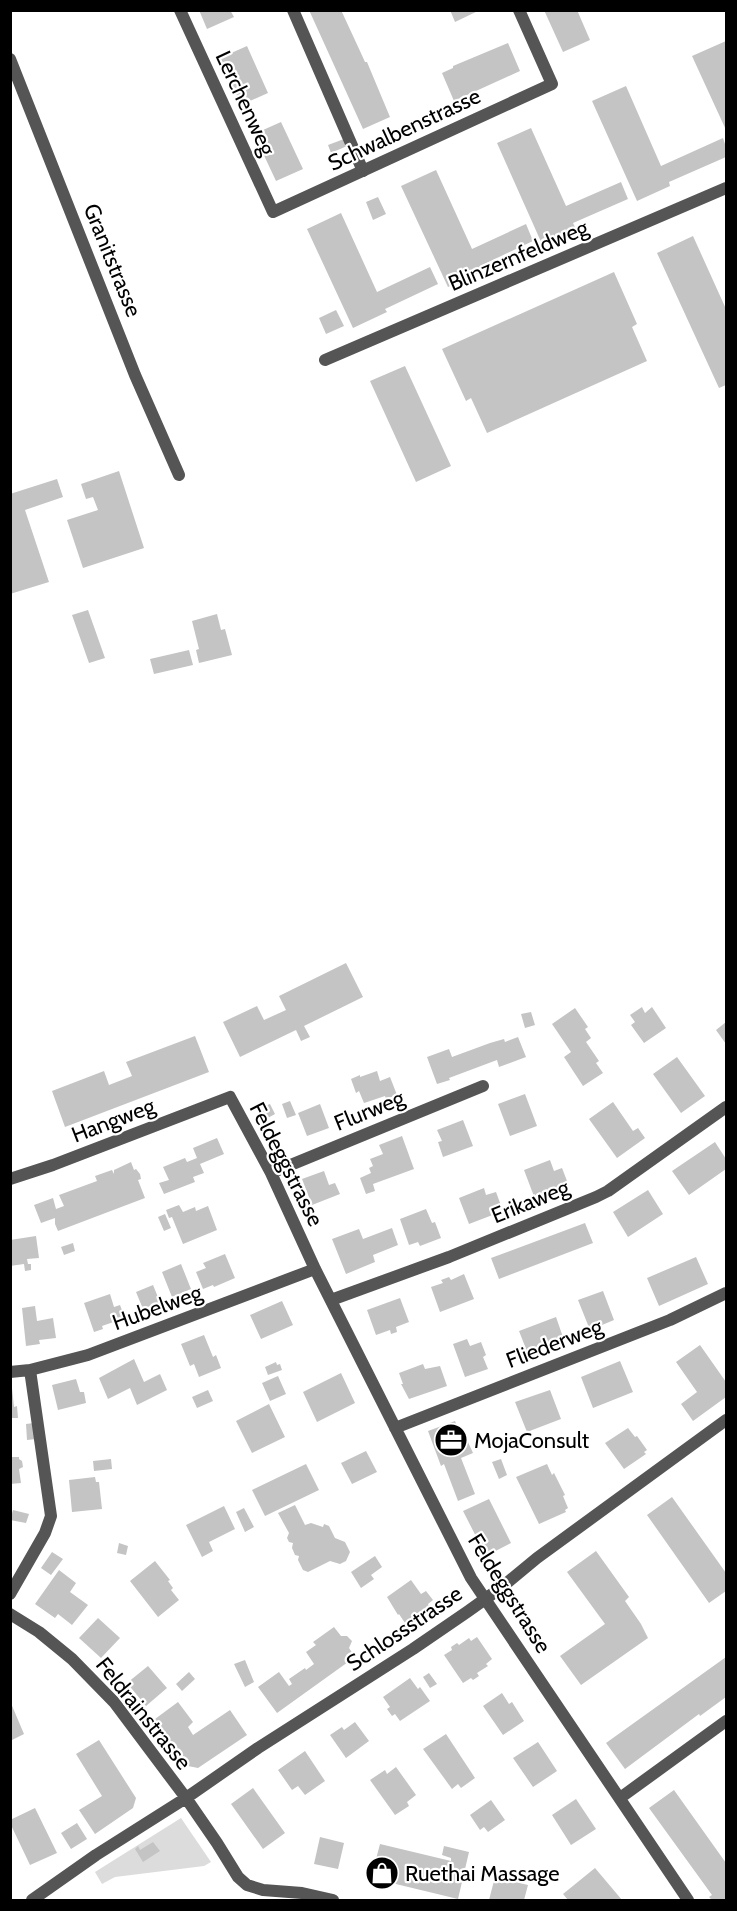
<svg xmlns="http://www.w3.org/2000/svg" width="737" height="1911" font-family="Cabin,sans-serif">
<rect width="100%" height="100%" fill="#fff"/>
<!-- green -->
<path fill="#dcdcdc" d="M181,1818L211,1862L204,1866L115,1877L102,1884L95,1872Z"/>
<!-- building -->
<path fill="#c4c4c4" d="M199,10H230L234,17L207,29Z
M309,10H341L360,51L365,62H367L390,117L363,129Z
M450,10H480L455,22Z
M544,10H577L590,40L563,52Z
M726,41V130L692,56Z
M508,43L520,71L454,101L442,73L453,68V66Z
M247,46L268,93L241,105L220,58Z
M626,86L661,166L723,138L726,147V157L669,182L670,186L637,201L592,101Z
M281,122L303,169L276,181L254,134Z
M531,128L566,206L621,182L628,199L573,223L576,229L542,244L497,143Z
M344,139L347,146L331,153L328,145Z
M436,170L472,249L526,224L533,241L480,266L483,271L448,287L401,186Z
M378,197L386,214L373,220L366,202Z
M341,213L377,292L430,267L438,284L385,309L387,312L353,328L307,229Z
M693,236L726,309V385L719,388L657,253Z
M614,272L637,324L632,327L647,361L487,433L471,398L466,401L442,349Z
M336,310L344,326L326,334L319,318Z
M405,366L451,466L416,482L370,381Z
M119,471L144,548L83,568L67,520L98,510L93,497L86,499L81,484Z
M57,479L63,497L25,510L49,582L10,594V494Z
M88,610L105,658L89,663L72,615Z
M217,614L221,630L225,629L232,655L199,663L196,650L199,649L192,621Z
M189,650L193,665L154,674L150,659Z
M346,963L363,997L304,1026L310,1037L301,1041L296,1030L240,1057L223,1022L257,1006L264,1020L286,1010L279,996Z
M642,1007L645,1013L652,1007L666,1028L644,1043L631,1025L635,1022L630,1015Z
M575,1008L588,1027L585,1029L591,1038L586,1042L599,1061L596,1063L603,1073L583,1086L564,1057L571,1052L552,1024Z
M531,1012L535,1025L525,1028L521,1014Z
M726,1022V1044L716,1030Z
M195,1036L209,1072L65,1127L52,1091L104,1071L109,1085L132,1076L126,1062Z
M518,1037L526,1057L499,1067L497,1060L449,1078L450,1080L437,1084L427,1057L449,1049L452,1057L490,1043L504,1039L505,1042Z
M677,1057L705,1096L681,1113L653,1074Z
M377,1071L380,1081L390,1077L397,1095L386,1099L385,1096L364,1103L359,1091L356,1093L351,1079L360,1075V1077Z
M525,1094L537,1126L510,1136L498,1104Z
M290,1101L296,1115L287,1118L282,1104Z
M613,1102L633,1131L638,1128L645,1138L617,1158L589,1119Z
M270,1104L275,1114L266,1119L261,1108Z
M320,1104L329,1128L307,1136L298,1113Z
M463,1120L473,1146L443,1157L438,1142L442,1141L437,1130Z
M402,1136L414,1169L373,1184L375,1191L366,1194L360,1178L371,1173L369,1168L373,1166L370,1159L383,1154L379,1145Z
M217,1138L224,1154L200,1164L204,1173L193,1177L195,1182L164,1194L159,1183L169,1180L163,1167L185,1158L187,1162L197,1158L193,1148Z
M715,1142L726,1159V1169L689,1195L672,1171Z
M550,1160L554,1171L562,1168L569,1186L535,1199L524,1170Z
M131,1162L134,1170L136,1169L140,1174L141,1179L138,1180L145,1198L58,1231L55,1224V1218L41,1223L34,1205L53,1198L56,1209L64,1206L59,1195L97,1181L95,1176L112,1170L114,1174V1170Z
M324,1171L329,1185L335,1183L340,1194L312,1205L302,1179Z
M484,1188L486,1195L496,1192L503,1211L469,1224L459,1198Z
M648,1190L663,1214L628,1237L613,1212Z
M179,1205L183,1212L195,1207L196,1211L208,1206L217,1230L183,1244L172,1217L169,1218L166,1210Z
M426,1209L432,1223L435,1222L441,1238L420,1246L418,1242L409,1245L400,1219Z
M165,1214L171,1228L164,1231L158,1217Z
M585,1223L593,1243L499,1279L491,1258Z
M392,1228L398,1245L373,1255L375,1262L346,1274L332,1239L359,1229L363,1239Z
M36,1236L39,1258L27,1259L28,1264H31V1270L25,1271L24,1264L10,1266V1240Z
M73,1243L75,1251L64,1255L61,1247Z
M225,1254L235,1278L214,1287L213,1285L203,1289L196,1272L206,1268L203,1263Z
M696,1257L708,1284L659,1306L647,1278Z
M181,1264L191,1289L172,1297L162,1272Z
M464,1274L474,1299L440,1312L431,1287L443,1283L441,1280L449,1277L451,1280Z
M153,1285L160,1302L143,1309L136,1292Z
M603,1291L614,1320L590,1330L578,1300Z
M110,1294L114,1307L120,1305L125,1318L102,1326L103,1329L94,1332L84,1303Z
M400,1298L409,1322L396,1327L397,1332L391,1334L390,1330L376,1335L367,1310Z
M282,1301L293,1325L261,1339L250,1315Z
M35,1306L37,1321L53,1318L56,1338L39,1340L40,1344L26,1346L22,1308Z
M556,1317L564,1340L528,1354L519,1331Z
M204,1335L213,1357L216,1355L221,1368L199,1377L194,1364L190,1366L181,1344Z
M467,1339L470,1346L481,1342L486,1355L483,1357L488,1369L465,1377L453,1344Z
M700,1345L726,1382V1397L693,1421L681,1404L697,1392L676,1362Z
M134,1359L144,1382L160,1374L167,1390L137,1405L130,1388L108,1399L99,1378Z
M620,1361L633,1392L593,1408L581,1377Z
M276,1362L277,1365L280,1364L282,1370L268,1375L265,1367Z
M423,1364L425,1369L440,1366L447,1386L409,1399L401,1384H403L399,1373Z
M341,1373L355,1403L317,1422L303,1392Z
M278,1376L286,1394L270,1401L262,1383Z
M76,1379L80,1392H84L86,1403L58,1410L52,1385Z
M10,1388H12L14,1407L17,1406L18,1418H10Z
M208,1390L213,1401L197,1408L192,1397Z
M550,1390L561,1419L527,1432L515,1402Z
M269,1404L285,1437L252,1453L236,1421Z
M455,1421L463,1442L467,1440L473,1453L461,1458L475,1494L458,1501L444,1464L441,1466L428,1431Z
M34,1423L36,1439L27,1440L26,1424Z
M628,1428L635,1437L637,1436L647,1450L644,1452L646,1454L624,1469L605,1443Z
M366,1451L377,1472L352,1484L341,1463Z
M10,1457H19V1459L22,1461L23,1467L19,1469L21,1483L10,1484Z
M111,1459L112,1469L94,1471L93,1461Z
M501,1459L507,1475L499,1479L492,1462Z
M306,1464L319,1490L265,1516L252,1490Z
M547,1464L552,1475L554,1473L565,1495L563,1496L568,1508L565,1510L566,1512L539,1524L516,1477Z
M95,1477L96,1482H99L102,1509L72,1512L69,1480Z
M672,1497L726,1573V1591L709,1603L647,1515Z
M489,1499L511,1543L486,1556L463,1511Z
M295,1505L305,1525L311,1523L323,1527L324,1524L329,1526L335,1538L345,1542L350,1552L346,1561L340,1564L330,1561L308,1572L303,1570L298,1560L299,1556L295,1555L292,1548L293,1543L289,1542L287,1538L289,1533L278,1513Z
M224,1506L235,1529L209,1542L213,1551L202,1557L186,1525Z
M244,1508L254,1527L245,1532L236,1512Z
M13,1510L29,1514L26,1523L10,1520Z
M119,1543L128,1546L126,1555L117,1553Z
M596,1551L629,1597L625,1601L641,1624L648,1638L581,1685L560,1656L605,1624L567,1572Z
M52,1552L63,1559L51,1575L41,1568Z
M375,1556L382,1567L371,1575L374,1579L361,1588L351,1572Z
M155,1561L170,1580L168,1581L173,1588L171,1590L179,1600L158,1617L130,1581Z
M59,1570L76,1583L70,1592L88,1605L72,1625L58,1614L55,1618L35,1604Z
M411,1580L421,1594L426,1591L433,1600L428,1604L429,1606L405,1623L399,1614L398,1615L387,1597Z
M98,1618L120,1638L101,1658L79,1638Z
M334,1627L341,1636H347L352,1641L349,1648L355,1657L277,1713L258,1687L279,1672L289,1686L292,1684L289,1679L305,1668L306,1670L314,1664L306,1652L316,1645L313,1642Z
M477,1637L492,1659L486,1664L488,1666L477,1673L479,1676L473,1680L471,1678L463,1683L444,1655L452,1650L451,1647L457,1643L459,1645L469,1638L471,1641Z
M726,1657V1697L700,1716L699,1714L625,1769L606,1743Z
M245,1660L254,1682L245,1687L234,1664Z
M148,1666L167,1688L146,1706L127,1683Z
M189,1672L195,1679L182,1691L176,1684Z
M429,1673L437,1684L430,1688L423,1677Z
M410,1678L418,1689L420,1687L430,1701L400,1721L395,1714L392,1716L387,1709L390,1707L383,1697Z
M502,1693L509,1704L512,1702L524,1721L503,1735L483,1706Z
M10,1701L24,1734L10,1741Z
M178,1702L193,1722L188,1727L193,1735L230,1710L247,1735L198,1768L188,1766L155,1719Z
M355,1722L369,1741L346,1758L330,1735L342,1727L344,1730Z
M446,1734L475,1778L461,1788L458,1784L452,1789L423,1749Z
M99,1740L136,1798L133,1808L95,1834L79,1810L102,1796L76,1754Z
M538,1742L557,1771L533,1787L513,1758Z
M305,1751L325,1781L305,1795L298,1786L292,1790L278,1770Z
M396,1767L416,1795L407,1802L409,1806L395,1815L370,1780L385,1770L387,1774Z
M253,1788L285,1833L263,1849L231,1804Z
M674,1790L726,1863V1900H712L709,1897L712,1895L649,1808Z
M576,1799L596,1829L571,1845L552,1815Z
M491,1800L505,1820L488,1832L484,1827L480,1830L470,1815Z
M35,1808L57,1853L30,1865L10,1823V1820Z
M77,1823L87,1839L71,1849L61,1833Z
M320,1837L344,1843L338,1869L314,1864Z
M153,1842L160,1851L143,1862L135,1849L138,1846L140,1850Z
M380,1844L451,1861V1858L442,1855L444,1846L469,1852L458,1899L371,1878Z
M595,1868L622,1900H568L563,1894Z
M495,1877L528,1885L524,1900H489Z"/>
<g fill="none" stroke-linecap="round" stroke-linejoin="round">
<!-- pedestrian -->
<path stroke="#555" stroke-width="12" d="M293,10L363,171"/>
<!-- minor -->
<path stroke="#555" stroke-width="12" d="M180,10L273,212L552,84L519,10
M10,59L135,375L179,475
M325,360L726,188
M271,1173L483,1086
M10,1179L53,1165L230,1097L271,1173L315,1269L471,1578L688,1900
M331,1300L449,1257L596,1197L608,1191L726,1107
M10,1372L30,1370L88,1355L315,1269
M395,1428L670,1320L726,1293
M10,1594L45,1533L51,1516L30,1370
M10,1614L39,1632L72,1659L114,1702L186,1798L217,1843L238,1877L247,1885L263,1890L302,1893L333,1900
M620,1798L726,1721
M32,1900L96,1855L186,1798L258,1748L413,1649L467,1612L502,1587L537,1558L726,1420"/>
</g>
<!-- icons -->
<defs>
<symbol id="office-disc" viewBox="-11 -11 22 22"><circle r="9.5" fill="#000" stroke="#fff"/><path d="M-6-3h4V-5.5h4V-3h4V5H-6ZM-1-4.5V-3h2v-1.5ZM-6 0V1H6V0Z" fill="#fff"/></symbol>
<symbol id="shop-disc" viewBox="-11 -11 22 22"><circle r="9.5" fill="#000" stroke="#fff"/><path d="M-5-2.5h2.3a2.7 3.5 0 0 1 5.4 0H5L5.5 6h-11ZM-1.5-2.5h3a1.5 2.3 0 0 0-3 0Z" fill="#fff"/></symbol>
</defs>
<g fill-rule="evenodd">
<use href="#office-disc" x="432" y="1421" width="38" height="38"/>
<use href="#shop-disc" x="363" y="1854" width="38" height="38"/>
</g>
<g text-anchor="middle" stroke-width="4.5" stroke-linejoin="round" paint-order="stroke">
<!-- street labels -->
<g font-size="22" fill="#000" stroke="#fff">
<text transform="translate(246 103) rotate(65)" y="8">Lerchenweg</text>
<text transform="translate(404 129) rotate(-25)" y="8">Schwalbenstrasse</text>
<text transform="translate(518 255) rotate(-23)" y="8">Blinzernfeldweg</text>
<text transform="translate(113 260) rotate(68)" y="8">Granitstrasse</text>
<text transform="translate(369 1110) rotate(-22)" y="8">Flurweg</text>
<text transform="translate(113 1120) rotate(-21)" y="8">Hangweg</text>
<text transform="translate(287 1164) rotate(63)" y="8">Feldeggstrasse</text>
<text transform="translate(530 1201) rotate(-22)" y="8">Erikaweg</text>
<text transform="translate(157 1307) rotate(-20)" y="8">Hubelweg</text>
<text transform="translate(554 1343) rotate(-21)" y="8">Fliederweg</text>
<text transform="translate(510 1593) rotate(58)" y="8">Feldeggstrasse</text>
<text transform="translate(404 1628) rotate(-34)" y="8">Schlossstrasse</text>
<text transform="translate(144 1713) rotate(51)" y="8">Feldrainstrasse</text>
</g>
<!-- poi labels -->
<g font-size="22" fill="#000" stroke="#fff" text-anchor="start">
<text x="474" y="1448">MojaConsult</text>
<text x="405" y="1881">Ruethai Massage</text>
</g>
</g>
<!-- border -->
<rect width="737" height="1911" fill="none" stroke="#000000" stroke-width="24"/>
</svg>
